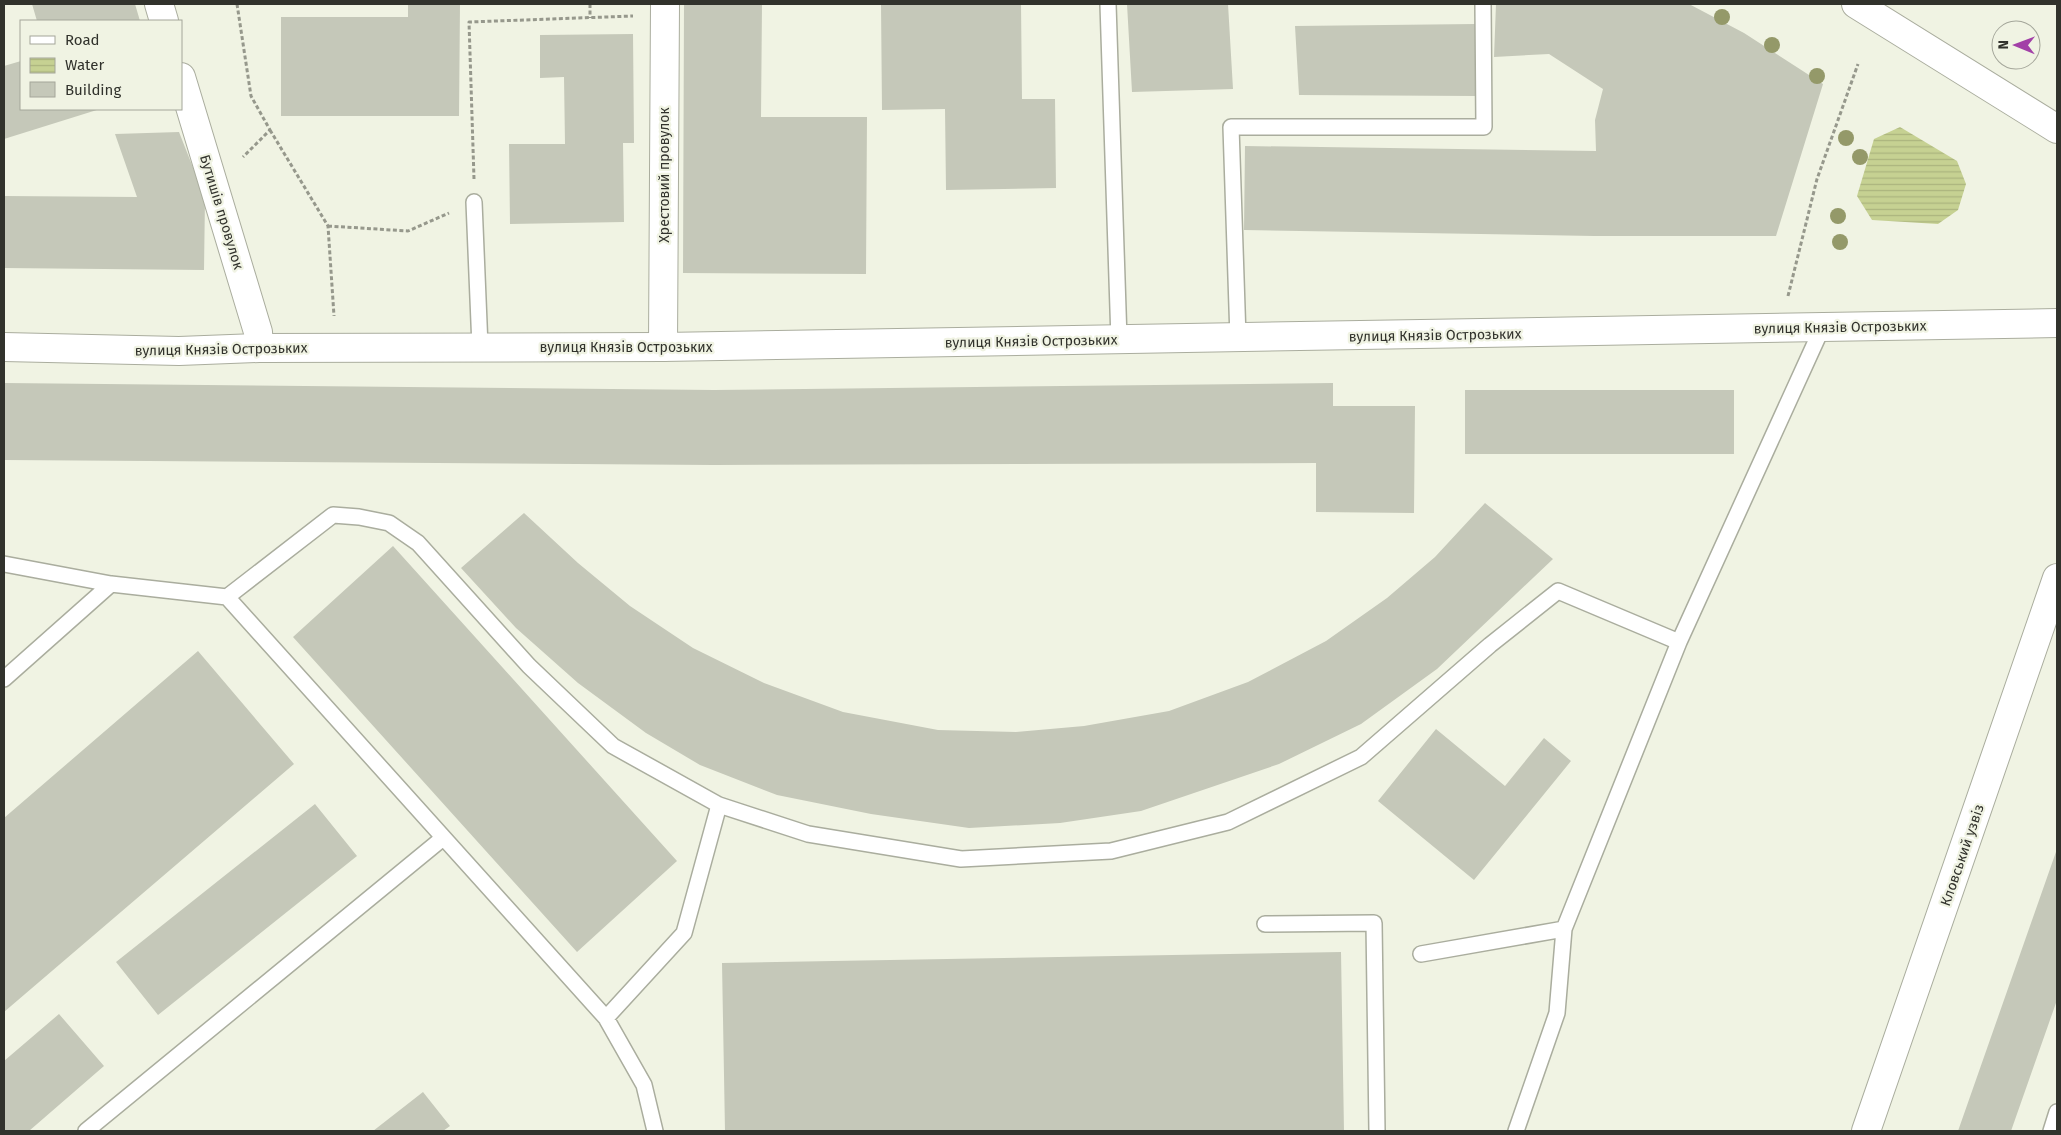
<svg xmlns="http://www.w3.org/2000/svg" width="2061" height="1135" font-family="'Fira Sans',sans-serif">
<defs>
<pattern id="water-rules" width="6" height="5" patternUnits="userSpaceOnUse" patternTransform="scale(1.25)"><rect width="6" height="5" fill="#c6d192"/><path d="M0 2.5h6" fill="none" stroke="#abb47e"/></pattern>
</defs>
<rect width="100%" height="100%" fill="#f0f3e3"/>
<!-- water -->
<path fill="url(#water-rules)" d="M1900,127L1957,161L1966,184L1958,210L1938,224L1872,220L1857,196L1874,139Z"/>
<!-- building -->
<path fill="#c5c8b9" d="M32,4H135L140,21H37Z
M408,4H460L459,116H281V17H408Z
M684,4H762L761,117H867L866,274L683,273Z
M881,4H1021L1022,99H1055L1056,188L946,190L945,109L882,110Z
M1127,4H1228L1233,89L1132,92Z
M1496,4H1689L1744,33L1823,84L1776,236H1594L1244,230L1245,146L1596,151L1595,120L1603,89L1549,54L1494,57Z
M1475,24L1476,96L1299,95L1295,26Z
M633,34L634,143H623L624,222L510,224L509,144H565L564,77L540,78V35Z
M21,61V109H100L4,139V66Z
M179,132L205,198L204,270L4,268V196L137,197L115,134Z
M4,383L714,390L1333,383V406H1415L1414,513L1316,512V463L714,465L4,460Z
M1465,390H1734V454H1465Z
M1485,503L1553,559L1437,669L1361,724L1279,764L1141,811L1060,823L969,828L871,814L777,795L700,765L646,733L578,683L516,628L461,568L524,513L578,563L630,606L693,648L764,683L843,712L938,730L1016,732L1084,726L1169,711L1248,682L1326,641L1387,598L1435,557Z
M393,546L677,861L577,952L293,637Z
M198,651L294,764L4,1012V818Z
M1436,729L1505,786L1544,738L1571,761L1474,880L1378,801Z
M315,804L357,856L158,1015L116,962Z
M2057,849V1000L2011,1131H1958Z
M1341,952L1344,1131H725L722,963Z
M59,1014L104,1066L29,1131H4V1061Z
M423,1092L450,1126L443,1131H373Z"/>
<g fill="none" stroke-linecap="round" stroke-linejoin="round">
<defs>
<path id="service" d="M1108,4L1119,340
M474,202L480,347
M1238,338L1231,127H1484L1483,4
M4,564L111,584L227,597L606,1018L644,1085L655,1131
M227,597L333,515L359,517L389,523L418,543L529,666L613,746L719,805L808,834L961,859L1111,851L1228,822L1361,757L1490,645L1558,591L1679,642
M4,679L111,584
M1265,924L1374,923L1377,1131
M1421,954L1564,929
M606,1018L684,933L719,805
M86,1131L443,838
M1516,1131L1557,1013L1564,929L1679,642L1822,328
M2051,1131L2057,1112"/>
<path id="minor" d="M159,4L164,21
M181,77L258,332L259,348
M663,347L665,4"/>
<path id="tertiary" d="M1866,1131L2057,578"/>
<path id="secondary" d="M1856,4L2057,129
M4,347L179,351L259,348L663,347L2057,323"/>
</defs>
<!-- service casing -->
<use href="#service" stroke="#aaad9e" stroke-width="18"/>
<!-- minor casing -->
<use href="#minor" stroke="#aaad9e" stroke-width="30"/>
<!-- tertiary casing -->
<use href="#tertiary" stroke="#aaad9e" stroke-width="30"/>
<!-- secondary casing -->
<use href="#secondary" stroke="#aaad9e" stroke-width="30"/>
<!-- path -->
<path stroke="#96988c" stroke-width="3" stroke-dasharray="4 2.5" stroke-linecap="butt" d="M237,4L251,96L270,130L243,157
M590,4V18
M270,130L328,226L334,316
M474,179L469,22L633,16
M328,226L408,231L449,213
M1788,296L1817,179L1858,64"/>
<!-- service -->
<use href="#service" stroke="#fff" stroke-width="15"/>
<!-- minor -->
<use href="#minor" stroke="#fff" stroke-width="28"/>
<!-- tertiary -->
<use href="#tertiary" stroke="#fff" stroke-width="28"/>
<!-- secondary -->
<use href="#secondary" stroke="#fff" stroke-width="28"/>
</g>
<!-- trees -->
<g fill="#949969">
<circle cx="1722" cy="17" r="8"/>
<circle cx="1772" cy="45" r="8"/>
<circle cx="1817" cy="76" r="8"/>
<circle cx="1846" cy="138" r="8"/>
<circle cx="1860" cy="157" r="8"/>
<circle cx="1838" cy="216" r="8"/>
<circle cx="1840" cy="242" r="8"/>
</g>
<g text-anchor="middle" stroke-width="4.5" stroke-linejoin="round" paint-order="stroke">
<!-- street labels -->
<g font-size="14" fill="#31322c" stroke="#f0f3e3">
<text transform="translate(664 175) rotate(-90)" y="5">Хрестовий провулок</text>
<text transform="translate(222 212) rotate(73)" y="5">Бутишів провулок</text>
<text transform="translate(1840 327) rotate(-1)" y="5">вулиця Князів Острозьких</text>
<text transform="translate(1435 335) rotate(-1)" y="5">вулиця Князів Острозьких</text>
<text transform="translate(1031 341) rotate(-1)" y="5">вулиця Князів Острозьких</text>
<text x="626" y="352">вулиця Князів Острозьких</text>
<text transform="translate(221 349) rotate(-1)" y="5">вулиця Князів Острозьких</text>
<text transform="translate(1962 855) rotate(-71)" y="5">Кловський узвіз</text>
</g>
</g>
<!-- border -->
<rect width="2061" height="1135" fill="none" stroke="#31322c" stroke-width="10"/>
<!-- legend -->
<rect x="20" y="20" width="162" height="90" fill="#f0f3e3" stroke="#a4a69a"/>
<rect x="30" y="36" width="25" height="8" fill="#ffffff" stroke="#a4a69a"/>
<text x="65" y="45" font-size="15" fill="#31322c">Road</text>
<rect x="30" y="58" width="25" height="15" fill="url(#water-rules)" stroke="#a4a69a"/>
<text x="65" y="70" font-size="15" fill="#31322c">Water</text>
<rect x="30" y="82" width="25" height="15" fill="#c5c8b9" stroke="#a4a69a"/>
<text x="65" y="95" font-size="15" fill="#31322c">Building</text>
<!-- north arrow -->
<g transform="translate(2016 45) rotate(271)"><circle r="24" fill="#f0f3e3" stroke="#a4a69a"/>
<path d="M0-4L9 19L0 12L-9 19Z" fill="#a240a7"/>
<text y="-8" font-size="14" font-weight="bold" text-anchor="middle" fill="#31322c">N</text>
</g>
</svg>
